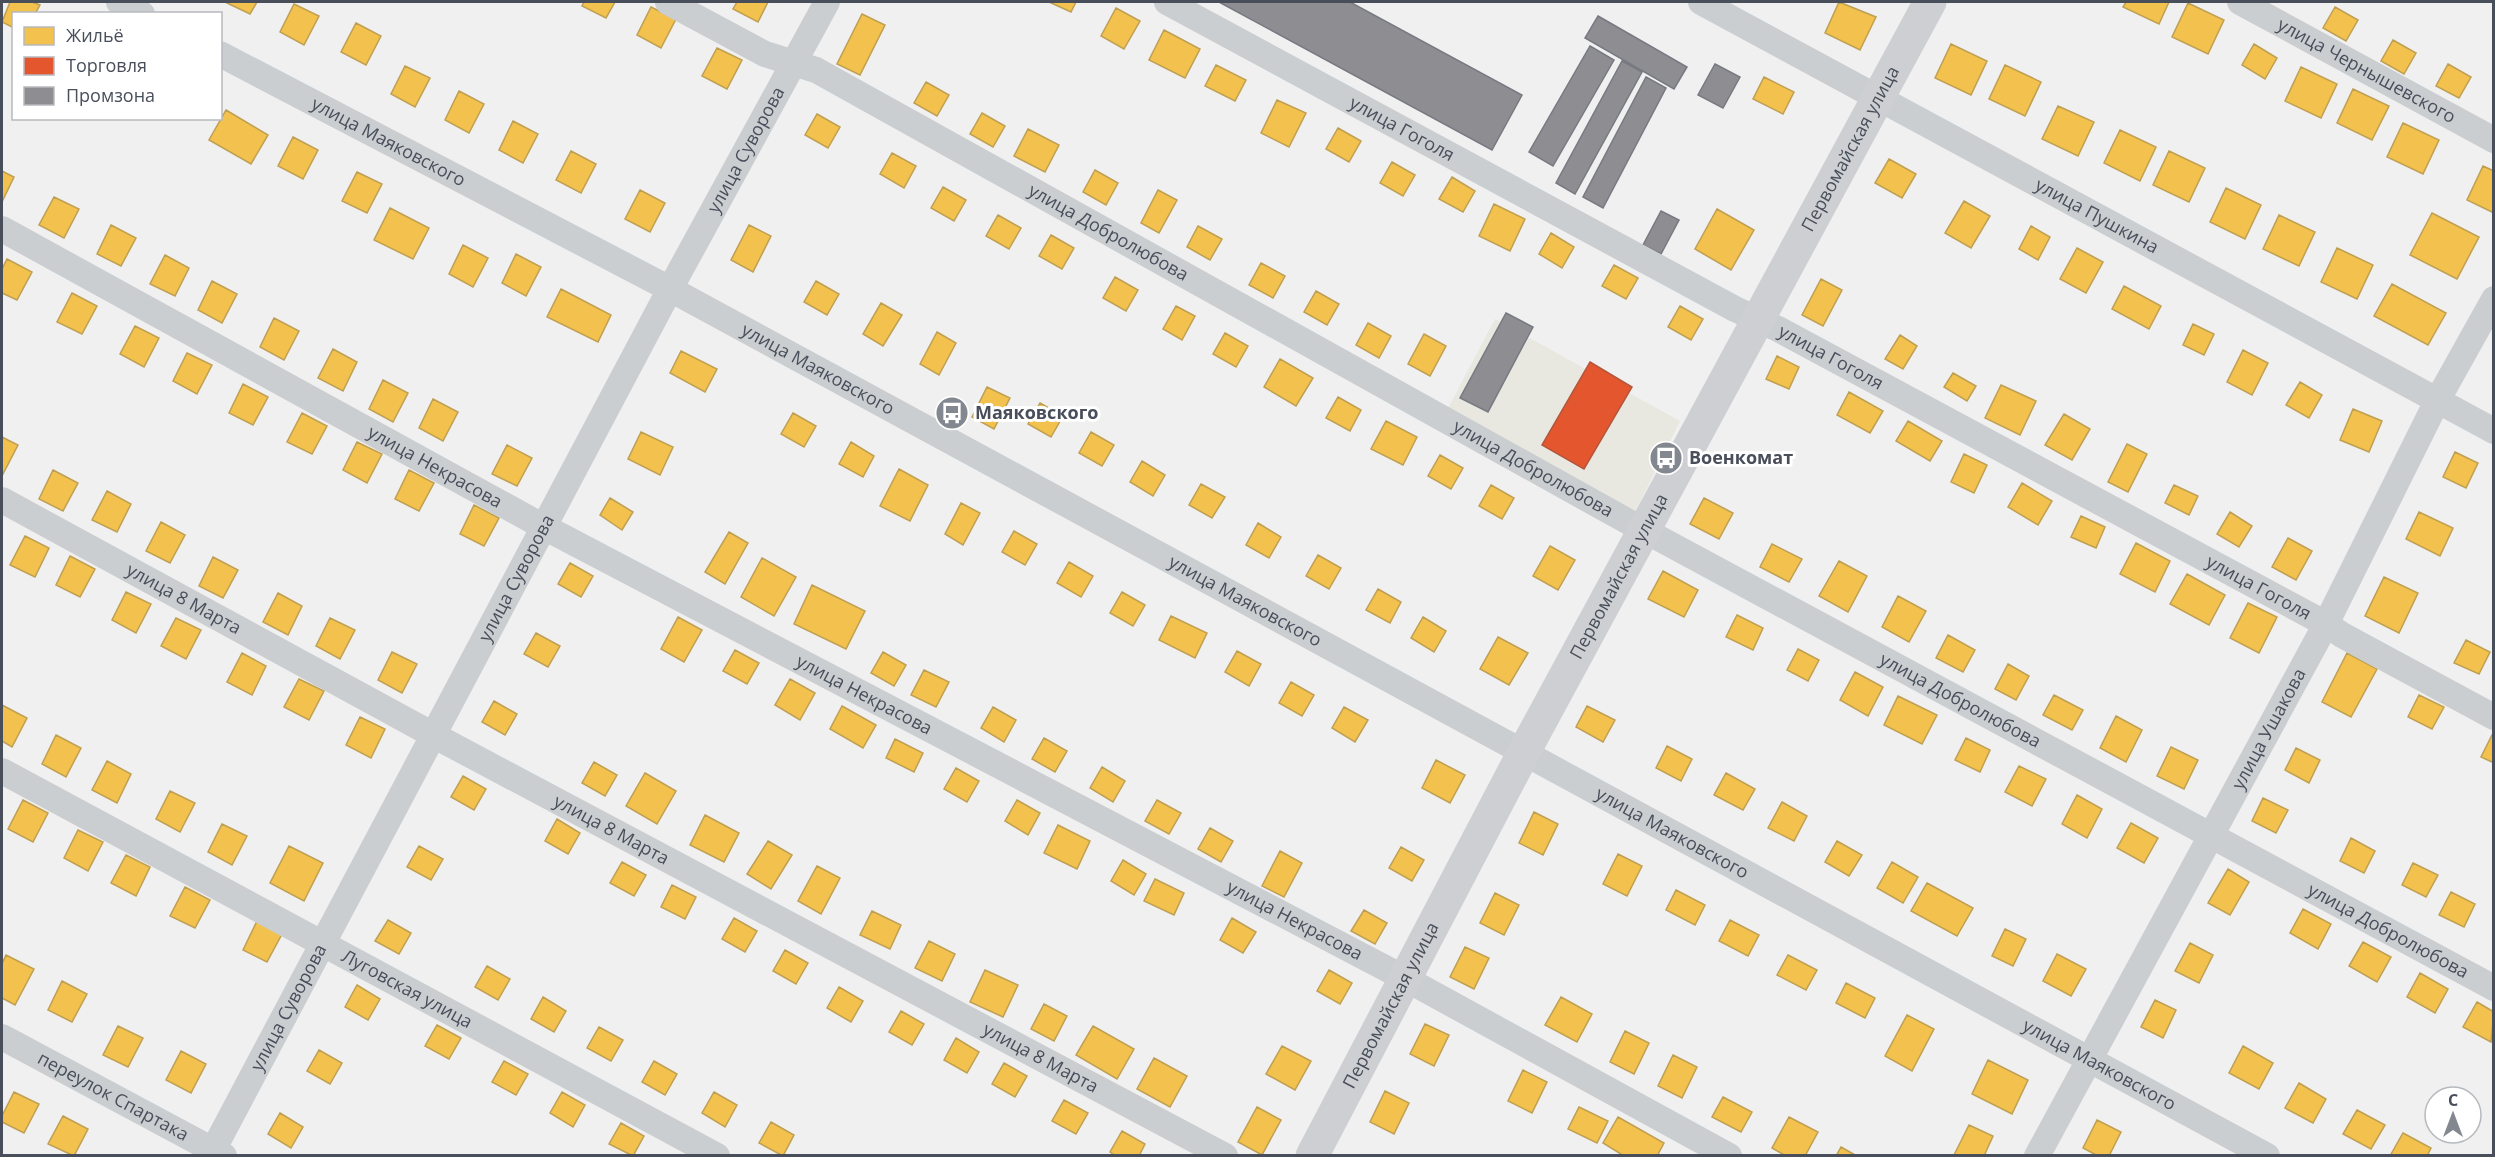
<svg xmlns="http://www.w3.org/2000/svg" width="2495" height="1157" font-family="'Open Sans',sans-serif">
<rect width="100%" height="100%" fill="#f0f0f0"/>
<!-- commercial -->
<path fill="#e8e8e0" d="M1495,319L1680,421L1634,514L1446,412Z"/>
<!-- homes -->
<path fill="#f2c14e" stroke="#bf9f52" stroke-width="1.5" d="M10,2H32L40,5L35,14H14V28L2,22Z
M225,2H257L250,14Z
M584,2H615L606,18L582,6Z
M737,2H768L758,22L733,9Z
M1049,2H1076L1071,12Z
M1839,2L1876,17L1860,50L1825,33Z
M2126,2H2169L2159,24L2123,7Z
M2188,3L2224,20L2208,54L2172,37Z
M294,4L319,16L304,45L280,32Z
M651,7L676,19L661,48L637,35Z
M2335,7L2358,20L2346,41L2323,28Z
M1116,8L1140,21L1124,49L1101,36Z
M862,14L885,25L860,75L837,64Z
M356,23L381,36L366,65L341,52Z
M1164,30L1200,49L1185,78L1149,60Z
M2393,40L2416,53L2404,74L2381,61Z
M1951,44L1987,61L1971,95L1935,78Z
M2254,44L2277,58L2265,79L2242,65Z
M717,48L742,60L727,89L702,76Z
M2448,64L2471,77L2459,98L2436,86Z
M1216,65L1246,80L1235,101L1205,86Z
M2005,65L2041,82L2025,116L1989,99Z
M405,66L430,78L415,107L391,94Z
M2301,67L2337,84L2321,118L2285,101Z
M1764,77L1794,92L1783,114L1753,99Z
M926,82L949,95L937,116L914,103Z
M2353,89L2389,106L2372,140L2337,123Z
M459,91L484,104L469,133L445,120Z
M1277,100L1306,113L1289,147L1261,133Z
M2058,106L2094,122L2078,156L2042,139Z
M226,110L268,135L251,164L209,140Z
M982,113L1005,126L993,147L970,134Z
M817,114L840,127L828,148L805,135Z
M513,121L538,134L523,163L499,150Z
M2403,123L2439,140L2423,174L2387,157Z
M1338,128L1361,141L1349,162L1326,149Z
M1028,129L1059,145L1045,172L1014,156Z
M2120,130L2156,147L2140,181L2104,163Z
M293,137L318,150L303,179L278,166Z
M571,151L596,164L581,193L556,180Z
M2169,151L2205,168L2189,202L2153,185Z
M892,153L916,166L904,188L880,174Z
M1889,159L1916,174L1902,198L1875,183Z
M1392,162L1415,175L1403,196L1380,183Z
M2483,166L2494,171V213L2467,200Z
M1095,170L1118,183L1106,205L1083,192Z
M2,171L14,177L2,202Z
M357,172L382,184L367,213L342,201Z
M1452,177L1475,191L1463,212L1439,199Z
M943,187L966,200L954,221L931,208Z
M2226,188L2261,205L2245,239L2210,222Z
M640,190L665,203L650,232L625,219Z
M1158,190L1177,200L1159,233L1141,223Z
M54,197L79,209L64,238L39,225Z
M1964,201L1990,216L1971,248L1945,233Z
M1494,204L1525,219L1510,251L1479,236Z
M390,208L429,228L413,259L374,240Z
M1717,209L1754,230L1731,270L1695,249Z
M2432,213L2479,237L2457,279L2410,255Z
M998,215L1021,228L1009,249L986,236Z
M2279,215L2315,232L2299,266L2263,249Z
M111,225L136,238L121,266L97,254Z
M749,225L771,236L753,272L731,260Z
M1198,226L1222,239L1210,260L1187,247Z
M2031,226L2050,237L2038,260L2019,249Z
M1551,233L1574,247L1562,268L1539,254Z
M1051,235L1074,248L1062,269L1039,256Z
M463,245L488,258L473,287L449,274Z
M2077,248L2103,262L2086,293L2060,279Z
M2337,248L2373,265L2357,299L2321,282Z
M516,254L541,267L526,296L502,283Z
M165,255L189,268L175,296L150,284Z
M7,259L32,272L17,300L2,293V269Z
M1261,263L1285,276L1273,298L1249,285Z
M1614,265L1638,278L1626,299L1602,286Z
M1115,277L1138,290L1126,311L1103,298Z
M1821,279L1842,290L1823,326L1802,315Z
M212,281L237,294L222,323L198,310Z
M816,281L839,294L827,315L804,302Z
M2392,284L2446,313L2428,345L2374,316Z
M2124,286L2161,306L2149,329L2112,309Z
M561,289L611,315L598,342L547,317Z
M1316,291L1339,304L1327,325L1304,312Z
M72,293L97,306L82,334L57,322Z
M881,303L902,315L883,346L863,334Z
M1176,306L1195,316L1182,340L1163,329Z
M1680,306L1703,319L1691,340L1668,327Z
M274,318L299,331L284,360L260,347Z
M1368,323L1391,336L1379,358L1356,345Z
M2193,324L2214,334L2204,355L2183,345Z
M135,326L159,338L144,367L120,354Z
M937,332L956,343L939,375L920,364Z
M1225,333L1248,346L1236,367L1213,354Z
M1424,334L1446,346L1430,376L1408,364Z
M1900,335L1917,346L1903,369L1885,359Z
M333,349L357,362L343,391L318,378Z
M2243,350L2268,363L2252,395L2227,382Z
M681,351L717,369L705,392L670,373Z
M187,353L212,365L197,394L173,381Z
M1777,356L1799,367L1789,389L1766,379Z
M1280,359L1313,378L1296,406L1264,387Z
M1953,373L1976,386L1967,401L1944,387Z
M383,380L408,393L393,422L369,409Z
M2300,382L2322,395L2309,418L2286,405Z
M243,384L268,397L253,425L229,413Z
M2001,385L2036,401L2020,435L1985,418Z
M987,387L1010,398L994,429L972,417Z
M1849,392L1883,411L1870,433L1837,415Z
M1338,397L1361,410L1350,431L1326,418Z
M433,399L458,412L443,441L419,428Z
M1040,403L1063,416L1051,437L1028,424Z
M2353,409L2382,421L2369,452L2340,440Z
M302,413L327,426L312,454L287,442Z
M793,413L816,426L804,447L781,434Z
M2064,414L2090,429L2072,460L2045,445Z
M1386,421L1417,437L1403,465L1371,449Z
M1908,421L1942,441L1930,461L1896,441Z
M641,432L673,447L660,475L628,459Z
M1091,432L1114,445L1102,466L1079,453Z
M2,437L18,445L3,474L2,473Z
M357,442L382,454L367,483L343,470Z
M851,442L874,456L863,477L839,464Z
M2127,444L2147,454L2128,492L2108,482Z
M507,445L532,458L517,486L492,474Z
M2455,452L2478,463L2466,488L2443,477Z
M1964,454L1987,465L1974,493L1951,482Z
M1440,455L1463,468L1451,489L1428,476Z
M1142,461L1165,475L1153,496L1130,482Z
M899,469L928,485L910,521L880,506Z
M53,470L78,483L63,511L39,499Z
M409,470L434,483L419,511L395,499Z
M2022,483L2052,501L2038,525L2008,507Z
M1201,484L1225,497L1212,518L1189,505Z
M1491,485L1514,498L1502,519L1479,506Z
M2174,485L2198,496L2189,515L2165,503Z
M107,491L131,504L117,532L92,520Z
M610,498L633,512L622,530L600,515Z
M1704,498L1733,513L1719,539L1690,524Z
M961,503L980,513L963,545L945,534Z
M474,505L499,518L484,546L460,534Z
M2230,512L2252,526L2239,547L2217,534Z
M2419,512L2453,528L2440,556L2406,539Z
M2081,516L2105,527L2096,548L2071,537Z
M161,522L185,535L170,563L146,551Z
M1258,523L1281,537L1269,558L1246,545Z
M1014,531L1037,544L1025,565L1002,552Z
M729,532L748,543L725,584L705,572Z
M25,536L49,548L35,577L10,565Z
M2288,538L2312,551L2296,580L2272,567Z
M2136,543L2170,561L2155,592L2120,574Z
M1772,544L1802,559L1789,582L1760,567Z
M1550,546L1575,560L1558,590L1533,576Z
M1318,555L1341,568L1329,589L1306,576Z
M70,556L95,569L80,597L56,585Z
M213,557L238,570L223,598L199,586Z
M762,558L796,577L774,616L741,597Z
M1839,561L1867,576L1848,612L1819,596Z
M1069,562L1093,576L1081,597L1057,583Z
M570,563L593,576L581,597L558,584Z
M1663,571L1698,590L1684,617L1648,599Z
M2187,574L2225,595L2209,625L2170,604Z
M2384,577L2418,593L2399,633L2365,616Z
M812,585L865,611L846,649L794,624Z
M1378,589L1401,602L1390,623L1366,610Z
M126,592L151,604L136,633L112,620Z
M1122,592L1145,605L1133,626L1110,613Z
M278,593L302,606L288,635L263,622Z
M1898,596L1926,611L1909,642L1882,627Z
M2248,603L2277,617L2259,653L2230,638Z
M1737,615L1763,628L1753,650L1726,637Z
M1171,616L1207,633L1195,658L1159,640Z
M678,617L702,630L684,662L661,649Z
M1423,617L1446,631L1434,652L1411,638Z
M176,618L201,630L186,659L161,646Z
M330,618L355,630L340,659L316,646Z
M536,633L560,646L548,667L524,654Z
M1948,635L1975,650L1963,672L1936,658Z
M1498,637L1528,653L1509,685L1480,669Z
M2466,640L2490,652L2479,674L2454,663Z
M1798,649L1819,660L1808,681L1787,670Z
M735,650L759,663L747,684L723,671Z
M1237,651L1261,664L1249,686L1225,672Z
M392,652L417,664L402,693L378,680Z
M883,652L906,665L894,686L871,673Z
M242,653L266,666L252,695L227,682Z
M2347,653L2377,669L2351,717L2322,702Z
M2008,664L2029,676L2016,700L1995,689Z
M924,670L949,682L936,707L911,695Z
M1855,672L1883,687L1868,716L1840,700Z
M299,679L324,691L309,720L284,707Z
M790,679L815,693L800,720L775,705Z
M1291,682L1314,695L1302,716L1279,703Z
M2054,695L2083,710L2072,730L2043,715Z
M2419,695L2444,707L2432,729L2408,717Z
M1898,696L1937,715L1922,744L1884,725Z
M494,701L517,714L505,735L482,722Z
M2,705L27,718L12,747L2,741Z
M842,706L876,725L863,748L830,729Z
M1587,706L1615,720L1603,742L1576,727Z
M993,707L1016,720L1004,742L981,728Z
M1344,707L1368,720L1355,742L1332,728Z
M2116,716L2142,730L2126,762L2100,748Z
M360,717L385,729L371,758L346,745Z
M56,735L81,748L66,777L42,764Z
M2492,735H2494V763L2481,757Z
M1044,738L1067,751L1055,772L1032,759Z
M1966,738L1990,750L1980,772L1955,760Z
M895,739L923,753L914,772L886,758Z
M1667,746L1692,759L1681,781L1656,768Z
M2171,747L2198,760L2184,789L2157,776Z
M2296,748L2320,760L2309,783L2285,770Z
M1436,760L1465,775L1450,803L1422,788Z
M107,761L131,774L117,803L92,790Z
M594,762L617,775L605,796L582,783Z
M2019,766L2046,779L2032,806L2005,792Z
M1102,767L1125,781L1113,802L1090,788Z
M956,768L979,781L967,802L944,789Z
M645,773L676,791L657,824L626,806Z
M1726,773L1755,789L1743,810L1714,795Z
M463,776L486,789L474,810L451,797Z
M170,791L195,803L180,832L156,819Z
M2077,795L2102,809L2087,838L2062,824Z
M2263,798L2288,810L2276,833L2252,821Z
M23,800L48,813L33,842L8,829Z
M1017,800L1040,813L1028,835L1005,821Z
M1157,800L1181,813L1169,834L1145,821Z
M1782,802L1807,816L1794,841L1768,828Z
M1534,812L1558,824L1543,855L1519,843Z
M705,815L739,833L724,862L690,845Z
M557,819L580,833L568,854L545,841Z
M2131,823L2158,838L2144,863L2117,848Z
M222,824L247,836L232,865L208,852Z
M1058,825L1090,841L1077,869L1044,853Z
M1210,828L1233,841L1221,862L1198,849Z
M78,830L103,842L88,871L64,858Z
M2351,838L2375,851L2364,873L2340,861Z
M768,841L792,855L771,889L747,874Z
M1837,841L1862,855L1849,876L1825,862Z
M289,846L323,863L304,901L270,883Z
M419,846L443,859L431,880L407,867Z
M1401,847L1424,860L1412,881L1389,868Z
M1280,851L1302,863L1284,897L1262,886Z
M1618,854L1642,866L1627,896L1603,884Z
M126,855L150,867L136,896L111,883Z
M1123,860L1146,874L1134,895L1111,881Z
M622,862L646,875L634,896L610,883Z
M1892,862L1918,877L1903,903L1877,888Z
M2413,863L2438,875L2426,897L2402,885Z
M817,866L840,878L821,914L798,901Z
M2228,869L2249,882L2230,915L2208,903Z
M1155,879L1184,893L1174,915L1144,901Z
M1927,883L1973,908L1957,936L1911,911Z
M672,885L696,897L685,919L661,907Z
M185,887L210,900L195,928L170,916Z
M1676,890L1705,905L1695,925L1666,910Z
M2451,892L2475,904L2464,927L2439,915Z
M1495,893L1519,905L1504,935L1480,923Z
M2303,909L2331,924L2318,949L2290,933Z
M1364,910L1387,923L1375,944L1351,931Z
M872,911L901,925L890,949L860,935Z
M734,918L757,931L745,952L722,939Z
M1232,918L1256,932L1243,953L1220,940Z
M388,920L411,933L399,954L375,941Z
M1730,920L1759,935L1748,956L1719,941Z
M257,921L282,934L267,962L243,950Z
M2005,929L2026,939L2013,966L1992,956Z
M929,941L955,954L942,981L915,968Z
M2363,942L2391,957L2377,982L2349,966Z
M2190,943L2213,955L2199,983L2175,971Z
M1465,947L1489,958L1474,989L1450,977Z
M785,950L808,963L796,984L773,971Z
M2057,954L2086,969L2071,996L2043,981Z
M6,955L34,969L15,1005L2,998V964Z
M1788,955L1817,970L1806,990L1777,975Z
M487,966L510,979L498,1000L475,987Z
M985,970L1018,985L1003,1017L970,1002Z
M1329,970L1352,983L1340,1004L1317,991Z
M2420,973L2448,989L2435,1013L2407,997Z
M62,981L87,994L72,1022L48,1010Z
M1846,983L1875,998L1865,1018L1836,1003Z
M357,985L380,999L368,1020L345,1007Z
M839,987L863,1001L851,1022L827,1008Z
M543,997L566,1011L554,1032L531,1019Z
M1561,997L1592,1014L1577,1042L1545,1025Z
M2155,1000L2176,1010L2163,1038L2141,1027Z
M2477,1002L2494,1012L2491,1042L2463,1027Z
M1044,1004L1067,1016L1054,1041L1031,1029Z
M901,1011L924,1024L912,1045L889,1032Z
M1907,1015L1934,1029L1912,1071L1885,1056Z
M1425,1024L1449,1035L1434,1066L1410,1054Z
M437,1025L461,1038L449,1059L425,1046Z
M118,1026L143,1038L128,1067L103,1055Z
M1093,1026L1134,1049L1117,1079L1076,1055Z
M599,1027L623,1040L611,1061L587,1048Z
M1625,1031L1649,1043L1634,1074L1610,1062Z
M956,1038L979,1052L967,1073L944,1060Z
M1282,1046L1311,1061L1295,1090L1266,1074Z
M2243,1046L2273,1063L2259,1089L2229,1073Z
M319,1050L342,1063L330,1084L307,1071Z
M181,1051L206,1064L191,1093L166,1080Z
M1673,1055L1697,1067L1682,1098L1658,1086Z
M1154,1058L1187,1076L1170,1107L1137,1089Z
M1988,1060L2028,1080L2012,1114L1972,1094Z
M504,1061L528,1074L516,1095L492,1082Z
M654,1061L677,1074L665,1095L642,1082Z
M1004,1063L1027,1076L1015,1097L992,1084Z
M1523,1070L1547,1082L1532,1113L1508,1101Z
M2299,1083L2326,1099L2313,1123L2285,1108Z
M1385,1091L1409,1103L1394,1134L1370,1122Z
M14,1092L39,1104L24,1133L2,1122V1116Z
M562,1092L585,1105L573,1127L550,1113Z
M714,1092L737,1105L725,1127L702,1113Z
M1723,1097L1752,1112L1741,1132L1712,1117Z
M1064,1100L1088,1113L1076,1134L1052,1121Z
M1257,1107L1281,1120L1262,1155L1238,1142Z
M1579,1107L1608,1121L1597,1143L1568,1129Z
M2357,1110L2385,1125L2371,1149L2343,1134Z
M280,1113L303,1127L291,1148L268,1134Z
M63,1116L88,1129L74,1156L48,1144Z
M1618,1117L1664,1143L1657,1156H1624L1603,1143Z
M1789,1117L1818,1132L1805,1156H1786L1772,1148Z
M2097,1120L2121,1132L2109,1156H2098L2083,1148Z
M771,1122L794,1135L783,1156L759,1143Z
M621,1123L644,1136L633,1156L609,1144Z
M1969,1125L1993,1136L1984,1156L1954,1155Z
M1122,1131L1145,1144L1139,1156H1116L1110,1152Z
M2403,1133L2431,1148L2427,1156H2390Z
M1841,1147L1857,1156H1836Z"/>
<!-- shops -->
<path fill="#e4572e" stroke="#b5553c" stroke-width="1.5" d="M1590,362L1632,387L1584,469L1542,445Z"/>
<!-- industry -->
<path fill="#8d8d92" stroke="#787a82" stroke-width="1.5" d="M1219,2H1350L1522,95L1492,150Z
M1598,16L1687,67L1674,89L1585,38Z
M1590,46L1614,60L1553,166L1529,152Z
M1622,61L1642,72L1575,194L1556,183Z
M1715,64L1740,77L1723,108L1698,95Z
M1646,77L1666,88L1603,208L1583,197Z
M1661,211L1679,220L1661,254L1643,245Z
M1506,313L1533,327L1488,412L1460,398Z"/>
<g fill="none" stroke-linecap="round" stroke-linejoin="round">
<!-- street -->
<g stroke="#cbced1" stroke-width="26">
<path d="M119,2L142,14"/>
<path id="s1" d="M668,2L765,54L816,70L1627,521L2494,988"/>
<path id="s2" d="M1167,2L1735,309L1778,329L2326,624L2342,635L2494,717"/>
<path id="s3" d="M1701,2L2494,431"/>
<path id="s4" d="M2240,2L2494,140"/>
<path id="s5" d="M220,54L670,289L2267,1156"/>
<path id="s6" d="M2,229L544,527L1406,979L1729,1156"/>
<path id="s7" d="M2,500L448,743L1225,1156"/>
<path id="s8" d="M2,771L717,1156"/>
<path id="s9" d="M2,1037L224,1156"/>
<path id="s10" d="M210,1156L670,289L827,2"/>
<path id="s11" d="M2037,1156L2326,624L2437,401L2494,299"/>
</g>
<!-- secondary -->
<path stroke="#cdcfd2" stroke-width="33" id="s12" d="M1312,1156L1525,750L1930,2"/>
</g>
<!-- icons -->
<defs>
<symbol id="bus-disc" viewBox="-11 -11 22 22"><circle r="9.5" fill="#83878f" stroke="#fff"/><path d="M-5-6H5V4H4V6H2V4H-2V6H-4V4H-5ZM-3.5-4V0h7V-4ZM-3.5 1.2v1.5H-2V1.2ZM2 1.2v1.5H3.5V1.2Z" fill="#fff"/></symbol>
</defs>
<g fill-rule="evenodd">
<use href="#bus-disc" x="933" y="394" width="38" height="38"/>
<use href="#bus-disc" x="1647" y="439" width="38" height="38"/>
</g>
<g text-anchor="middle" stroke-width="6" stroke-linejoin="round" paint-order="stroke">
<!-- street labels -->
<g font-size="18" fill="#484f5b" stroke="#fff">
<text dy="6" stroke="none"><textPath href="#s4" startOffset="144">улица Чернышевского</textPath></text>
<text dy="6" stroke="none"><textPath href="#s2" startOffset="267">улица Гоголя</textPath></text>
<text dy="6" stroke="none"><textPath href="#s5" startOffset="190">улица Маяковского</textPath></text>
<text dy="6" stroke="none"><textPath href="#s10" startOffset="1140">улица Суворова</textPath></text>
<text dy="6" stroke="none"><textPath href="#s12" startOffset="1142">Первомайская улица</textPath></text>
<text dy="6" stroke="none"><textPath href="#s3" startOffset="450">улица Пушкина</textPath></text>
<text dy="6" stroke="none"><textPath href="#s1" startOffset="498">улица Добролюбова</textPath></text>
<text dy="6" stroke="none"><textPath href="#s2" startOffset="753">улица Гоголя</textPath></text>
<text dy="6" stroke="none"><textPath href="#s5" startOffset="676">улица Маяковского</textPath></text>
<text dy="6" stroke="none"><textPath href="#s6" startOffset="494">улица Некрасова</textPath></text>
<text dy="6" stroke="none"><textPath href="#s1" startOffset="984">улица Добролюбова</textPath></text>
<text dy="6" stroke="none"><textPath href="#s10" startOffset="654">улица Суворова</textPath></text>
<text dy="6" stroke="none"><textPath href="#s12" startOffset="656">Первомайская улица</textPath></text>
<text dy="6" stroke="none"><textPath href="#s2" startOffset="1239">улица Гоголя</textPath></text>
<text dy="6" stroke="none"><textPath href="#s7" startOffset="207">улица 8 Марта</textPath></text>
<text dy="6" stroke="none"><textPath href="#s5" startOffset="1162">улица Маяковского</textPath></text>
<text dy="6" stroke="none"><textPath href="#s6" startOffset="980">улица Некрасова</textPath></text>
<text dy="6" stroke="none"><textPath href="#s1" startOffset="1470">улица Добролюбова</textPath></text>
<text dy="6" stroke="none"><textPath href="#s11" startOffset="486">улица Ушакова</textPath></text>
<text dy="6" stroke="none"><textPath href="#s7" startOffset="693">улица 8 Марта</textPath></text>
<text dy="6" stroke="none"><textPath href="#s5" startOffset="1648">улица Маяковского</textPath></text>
<text dy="6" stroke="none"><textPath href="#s6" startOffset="1466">улица Некрасова</textPath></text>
<text dy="6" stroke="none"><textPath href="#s1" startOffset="1956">улица Добролюбова</textPath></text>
<text dy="6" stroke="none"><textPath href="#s8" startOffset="460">Луговская улица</textPath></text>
<text dy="6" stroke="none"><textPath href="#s12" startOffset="170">Первомайская улица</textPath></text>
<text dy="6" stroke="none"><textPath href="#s10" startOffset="168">улица Суворова</textPath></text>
<text dy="6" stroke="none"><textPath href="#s7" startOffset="1179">улица 8 Марта</textPath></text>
<text dy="6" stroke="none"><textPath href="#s5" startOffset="2134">улица Маяковского</textPath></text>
<text dy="6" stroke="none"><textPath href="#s9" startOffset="126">переулок Спартака</textPath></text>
</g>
<!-- poi labels -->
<g font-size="18" font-weight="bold" fill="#484f5b" stroke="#fff" text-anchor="start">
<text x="975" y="419">Маяковского</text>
<text x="1689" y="464">Военкомат</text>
</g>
</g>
<!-- border -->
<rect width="2495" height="1157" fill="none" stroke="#484f5b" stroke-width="6"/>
<!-- legend -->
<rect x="12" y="12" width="210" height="108" fill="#ffffff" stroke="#b6b9bd" stroke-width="1.5"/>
<rect x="24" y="27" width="30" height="18" fill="#f2c14e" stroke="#b6b9bd" stroke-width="1.5"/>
<text x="66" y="42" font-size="18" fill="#484f5b">Жильё</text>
<rect x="24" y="57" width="30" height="18" fill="#e4572e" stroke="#b6b9bd" stroke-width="1.5"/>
<text x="66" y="72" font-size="18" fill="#484f5b">Торговля</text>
<rect x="24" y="87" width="30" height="18" fill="#8d8d92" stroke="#b6b9bd" stroke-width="1.5"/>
<text x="66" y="102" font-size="18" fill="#484f5b">Промзона</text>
<!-- north arrow -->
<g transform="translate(2453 1115)"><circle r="28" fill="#ffffff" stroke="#b6b9bd" stroke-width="1.5"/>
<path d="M0-4.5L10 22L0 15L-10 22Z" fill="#83878f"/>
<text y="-9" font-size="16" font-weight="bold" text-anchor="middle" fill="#484f5b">С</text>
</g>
</svg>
